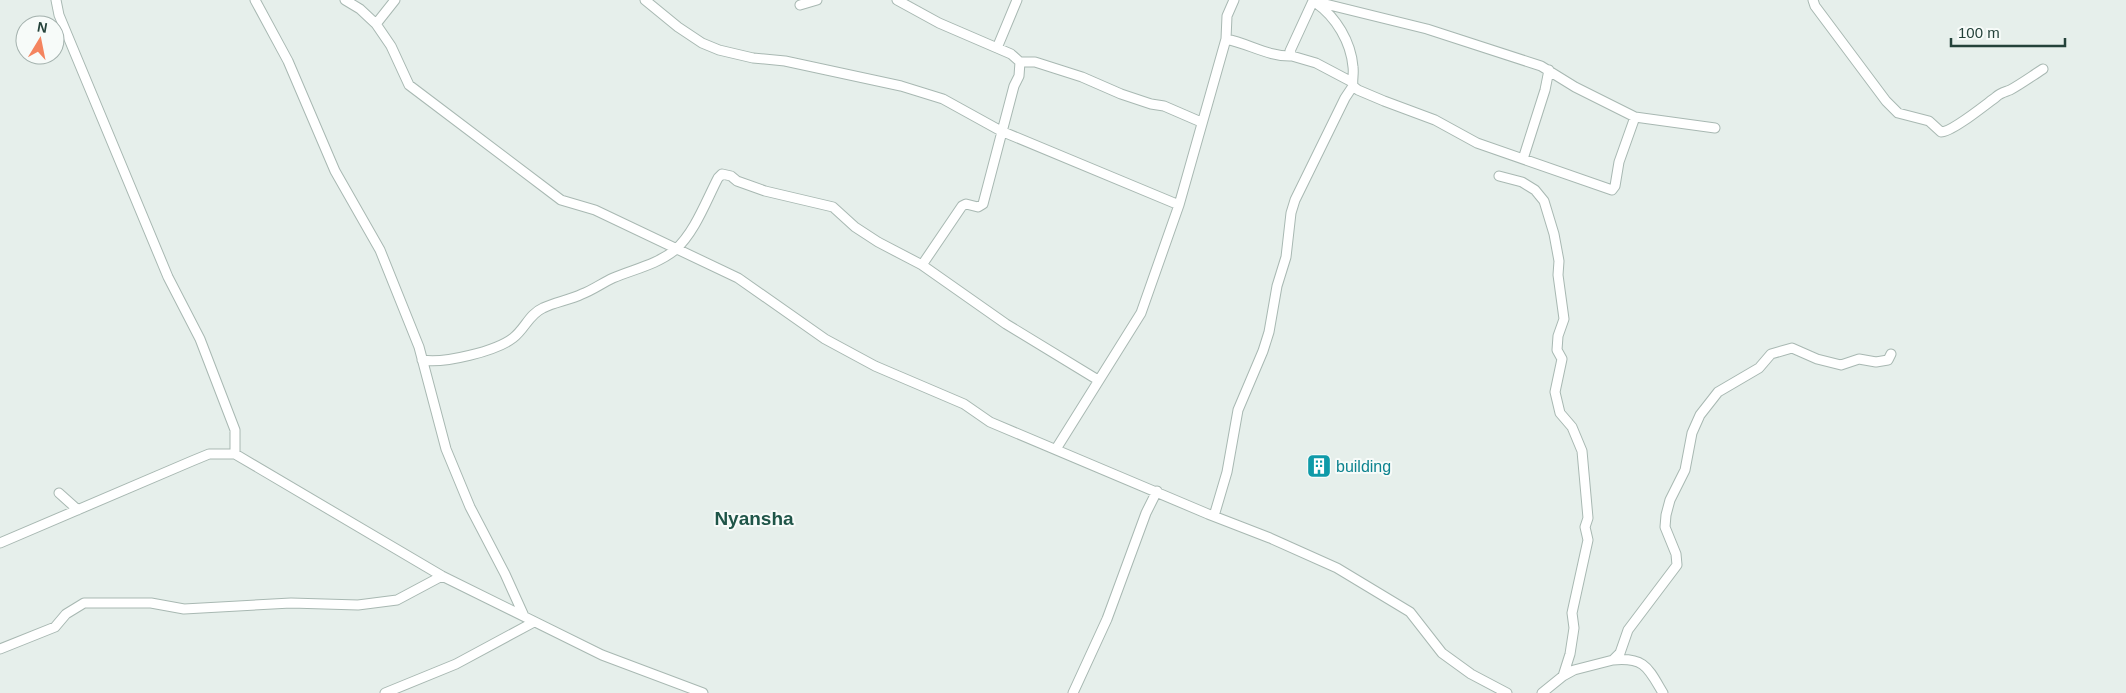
<svg xmlns="http://www.w3.org/2000/svg" width="2126" height="693" font-family="Helvetica,sans-serif">
<rect width="100%" height="100%" fill="#e6efeb"/>
<g fill="none" stroke-linecap="round" stroke-linejoin="round">
<defs>
<path id="minor" d="M56,0L59,15L168,277L200,339L235,430V454
M255,0L288,61L335,171L380,250L419,347L446,449L470,507L505,574L524,616
M345,0L360,9L376,24L391,46L409,85L561,200L595,210L738,278L825,339L875,366L964,404L990,422L1208,514L1270,538L1337,568L1410,612L1442,653L1471,674L1507,693
M645,0L678,27L702,43L719,50L753,58L785,61L901,86L943,99L1001,131L1179,205
M897,0L939,23L1011,54L1020,62L1019,76L1014,86L983,204L978,207L966,204L962,206L922,265
M1813,0L1815,6L1886,101L1898,113L1929,121L1941,132C1952,132 1985,105 1996,97C2000,93 2005,92 2010,90C2021,84 2032,76 2043,69
M1316,3C1336,17 1351,42 1353,67C1354,73 1352,80 1353,86L1358,90L1384,101L1435,120L1477,143L1612,190L1615,186L1619,162L1635,117
M800,5L817,0
M376,24L395,0
M1226,39C1250,44 1269,57 1292,56
M997,48L1017,0
M1020,62H1035L1082,77L1121,94L1151,104L1164,106L1201,122
M1352,82L1316,63L1292,56L1290,51L1313,1L1427,29L1541,66L1575,87L1635,117L1715,128
M1523,159L1545,90L1549,70
M1499,176L1522,182L1535,190L1544,201L1554,234L1559,261L1558,275L1564,319L1558,336L1557,350L1562,359L1555,392L1560,413L1572,427L1582,451L1588,518L1585,527L1588,540L1572,613L1574,628L1570,654L1563,676
M422,360C444,364 496,351 513,338C525,329 529,314 543,308C555,302 570,300 582,294C593,290 602,283 613,278C634,269 656,265 675,250C695,232 706,201 718,178L722,174L731,176L737,181L765,191L833,207L855,227L878,242L922,265L1006,324L1098,380
M1056,449L1141,313L1179,205L1226,39L1227,16L1234,0
M59,493L78,510
M1214,516L1227,472L1238,410L1263,351L1269,332L1277,286L1286,257L1291,213L1295,200L1345,98L1353,86
M0,543L192,461L209,454H235L442,576L602,655L703,693
M0,649L55,627L66,614L84,603H151L184,609L291,603L358,605L397,600L442,576
M1613,660C1645,657 1648,668 1663,693
M385,693L456,664L534,622
M1073,693L1107,619L1146,513L1157,491
M1542,693L1563,676L1574,670L1613,660L1620,653L1628,630L1677,565L1676,554L1665,527L1666,515L1670,500L1685,470L1692,433L1700,415L1718,392L1759,368L1771,354L1792,348L1817,359L1841,365L1859,359L1876,362L1888,360L1891,354"/>
</defs>
<!-- minor casing -->
<use href="#minor" stroke="#a8b8b2" stroke-width="11"/>
<!-- minor -->
<use href="#minor" stroke="#fff" stroke-width="9"/>
</g>
<!-- icons -->
<defs>
<symbol id="building-square" viewBox="-11 -11 22 22"><rect x="-9" y="-9" width="18" height="18" rx="4" fill="#0f9aa8" stroke="#f7fbf9"/><path d="M-4-6H4V6H1V3H-1V6H-4ZM-2.5-4.3h1.7v1.8h-1.7ZM.8-4.3h1.7v1.8H.8ZM-2.5-1h1.7V.8h-1.7ZM.8-1h1.7V.8H.8Z" fill="#fff"/></symbol>
</defs>
<g fill-rule="evenodd">
<use href="#building-square" x="1305" y="452" width="28" height="28"/>
</g>
<g text-anchor="middle" stroke-width="4" stroke-linejoin="round" paint-order="stroke">
<!-- culture labels -->
<g font-size="16" fill="#0d838f" stroke="#f7fbf9" text-anchor="start">
<text x="1336" y="472">building</text>
</g>
<!-- quarter labels -->
<g font-size="19" font-weight="bold" fill="#1f5548" stroke="#f7fbf9">
<text x="754" y="525">Nyansha</text>
</g>
</g>
<!-- north arrow -->
<g transform="translate(40 40) rotate(10)"><circle r="24" fill="#f7fbf9" stroke="#a3b1ad"/>
<path d="M0-4L9 19L0 12L-9 19Z" fill="#f4845f"/>
<text y="-8" font-size="14" font-weight="bold" text-anchor="middle" fill="#24423a">N</text>
</g>
<!-- scale -->
<path d="M1951 38v8h114v-8" fill="none" stroke="#24423a" stroke-width="2.5"/>
<text x="1958" y="38" font-size="15" fill="#24423a" stroke="#f7fbf9" stroke-width="4" paint-order="stroke">100 m</text>
</svg>
